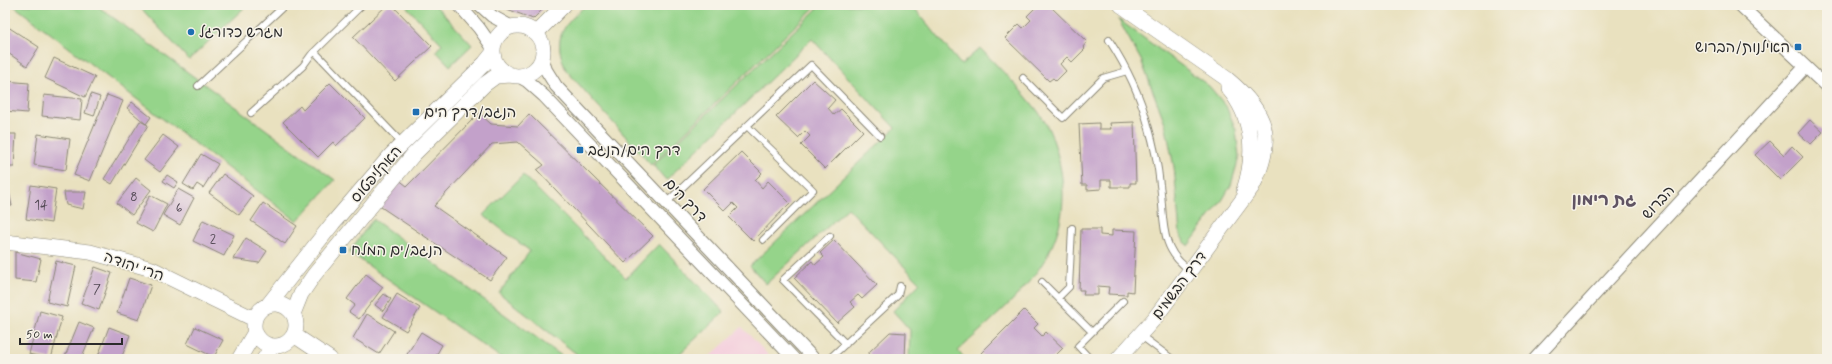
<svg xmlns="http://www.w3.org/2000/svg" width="1832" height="364" font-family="Mynerve,'Playpen Sans Hebrew',sans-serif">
<rect width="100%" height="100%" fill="#f7f3e8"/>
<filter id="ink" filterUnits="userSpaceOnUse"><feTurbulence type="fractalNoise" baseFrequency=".025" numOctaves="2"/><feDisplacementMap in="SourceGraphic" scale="8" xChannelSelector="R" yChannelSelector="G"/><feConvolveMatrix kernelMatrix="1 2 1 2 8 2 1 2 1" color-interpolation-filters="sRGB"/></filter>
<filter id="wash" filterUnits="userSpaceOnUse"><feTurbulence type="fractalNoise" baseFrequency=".012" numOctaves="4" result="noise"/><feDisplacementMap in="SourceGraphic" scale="16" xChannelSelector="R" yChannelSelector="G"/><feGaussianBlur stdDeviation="0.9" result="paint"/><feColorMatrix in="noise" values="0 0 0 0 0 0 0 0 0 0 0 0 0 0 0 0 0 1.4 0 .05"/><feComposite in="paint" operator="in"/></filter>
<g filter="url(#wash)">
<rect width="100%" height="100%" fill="#e9e1bf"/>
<!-- built -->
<path fill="#f4cfdd" d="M742,327L772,359H707Z"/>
<!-- green -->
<path fill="#95d48a" stroke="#60805a" d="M13,5H96L335,180L297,221Z
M138,5H247L189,60Z
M405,5H435L472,45L450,66L436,51L442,44Z
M586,5H817L651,165L566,70C552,37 562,27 586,5Z
M821,5H912L961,65L980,48C999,68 1020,88 1037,110C1051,128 1057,149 1061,171C1075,257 1013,299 958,351L966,359H909L910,330L893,311L920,283L848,208L766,284L750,266L895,128L812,39L666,180L653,165Z
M1118,19L1209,86L1226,106L1236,130L1239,157L1231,185L1223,199L1188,246L1180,235L1174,167L1165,123L1141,60Z
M523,175L626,278L659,244L724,312L674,359H583L499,293L530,251L483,215Z
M373,219L566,359H503L349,252Z"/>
<g id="blocks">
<!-- building -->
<path fill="#c3a1ca" d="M387,5H392L432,46L395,81L353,37Z
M504,5H547L533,19L502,7Z
M1038,5H1049L1087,42L1083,47L1085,49L1072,62L1067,57L1060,64L1066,71L1056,81L1053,78L1049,81L1005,38L1019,24L1023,28L1031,20L1027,16Z
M5,25L39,47L27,66L5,51Z
M54,58L95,77L85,97L45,78Z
M813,80L835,100L828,108L834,115L841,109L863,131L825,169L801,145L810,136L805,131L798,138L776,117Z
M5,81L29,83L27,113L5,111Z
M330,83L365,118L336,146L333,142L318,157L283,122L300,106L303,110Z
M91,94L100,97L94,116L85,113Z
M44,95L82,99L80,120L42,116Z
M107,95L123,101L90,181L74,175Z
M132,102L151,117L146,124L127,108Z
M479,113L491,124L518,126L529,114L653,236L625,263L537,170L544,165L518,142L492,144L434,206L507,257L490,280L378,205L398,179L407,186Z
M1810,120L1823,132L1811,144L1798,133Z
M140,121L148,125L112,184L104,179Z
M1134,122L1136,183H1130V187H1111V180H1101V189L1087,190V185H1082L1079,124L1099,123V129H1111L1110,123Z
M5,134H16L14,167H5Z
M38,134L70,139L66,170L34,165Z
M163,135L179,147L160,172L144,160Z
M1770,141L1784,155L1792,146L1803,157L1780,180L1755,155Z
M741,152L762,173L755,180L762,188L768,181L790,203L753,241L729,217L738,208L733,203L725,211L703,189Z
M201,154L218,164L203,188L197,184L193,190L183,184Z
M223,174L253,196L239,215L209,193Z
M167,175L178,182L174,188L163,181Z
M136,178L151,190L132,215L117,203Z
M31,185L56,189L51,223L26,219Z
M5,187H8L12,206H5Z
M178,189L194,198L180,225L163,215Z
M64,192H86L83,209L66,205Z
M150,195L167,204L153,232L136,223Z
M263,203L297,226L285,244L251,221Z
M203,220L234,235L224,256L193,241Z
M1081,229H1100V235L1112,236V230L1136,231L1133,292L1127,291V295L1108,294L1109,287L1098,286V295H1083L1084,290H1079Z
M246,238L267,251L259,263L233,259Z
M834,240L877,285L862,299L858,295L850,302L855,307L837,323L794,278L812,261L815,265L824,257L820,253Z
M15,252L41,259L36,282L15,280Z
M56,261L76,266L67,307L47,302Z
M95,267L112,273L99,310L81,303Z
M366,274L383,287L359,319L349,312L355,305L347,299Z
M129,278L151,285L139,320L117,313Z
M384,294L391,299L383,311L375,305Z
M397,294L420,308L406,331L383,317Z
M1024,310L1038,324L1034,328L1042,336L1046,332L1063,348L1052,359H982L984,357L981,353Z
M40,311L62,317L51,359L29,354Z
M367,314L394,331L379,354L353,338Z
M79,322L94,328L81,359H64Z
M109,327L130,335L121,359H97Z
M195,327L223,340L214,357L187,344Z
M421,332L442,345L434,359H404Z
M890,332L906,333L905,359H870L869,352Z"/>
</g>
</g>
<g filter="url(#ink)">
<use href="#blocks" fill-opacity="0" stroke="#8a8675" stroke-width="1"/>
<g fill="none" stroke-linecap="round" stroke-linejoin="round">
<defs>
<path id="service" d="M1109,40C1126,66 1140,95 1148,125C1154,145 1158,165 1160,185C1165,218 1158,249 1190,270
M315,52L402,143
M1023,78L1063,118L1103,78L1127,71
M198,86L285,5
M251,113L303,66L311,55L362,5
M747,126L813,190L763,240
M666,203L811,65L880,136
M830,236L783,280L846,344
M1042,282L1092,332
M1058,298L1069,287L1072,228
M1140,335L1172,359
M829,359L898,295L900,286
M1090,359L1078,346L1123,301"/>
<path id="minor" d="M459,5L479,28L493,48
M480,5L492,16L510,26
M1740,5L1827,87
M542,58L546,70L556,86L814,359
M518,76L527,81L544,96L794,359
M1535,359L1805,67"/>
<path id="tertiary" d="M493 51a25 25 0 1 1 50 0a25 25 0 1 1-50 0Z
M536,33L564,5
M1228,88C1253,117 1256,154 1244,190
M5,242L90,252L152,269L254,319
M254 325a21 21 0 1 1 42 0a21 21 0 1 1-42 0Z
M268,305L333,223L391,155L485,63L493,53
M293,314L301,294L314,275L413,155L485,84L496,76L510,75
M294,335L330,359
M239,359L255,332
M264,359L273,346
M1118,359L1154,319L1252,187C1276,139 1268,113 1227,79L1121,5"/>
</defs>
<!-- service casing -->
<use href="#service" stroke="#8a8675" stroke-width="8"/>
<!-- minor casing -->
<use href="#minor" stroke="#8a8675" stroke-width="14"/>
<!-- tertiary casing -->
<use href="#tertiary" stroke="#8a8675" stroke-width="16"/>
<!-- service -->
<use href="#service" stroke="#fff" stroke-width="6"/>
<!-- minor -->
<use href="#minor" stroke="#fff" stroke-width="12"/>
<!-- tertiary -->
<use href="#tertiary" stroke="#fff" stroke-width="15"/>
</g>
</g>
<!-- markers -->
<g fill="#1f6fb2" stroke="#f7f3e8" stroke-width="1.5">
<circle cx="191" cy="32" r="4"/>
<rect x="1794" y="43" width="8" height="8" rx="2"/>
<rect x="412" y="108" width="8" height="8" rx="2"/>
<rect x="576" y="146" width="8" height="8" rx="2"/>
<rect x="339" y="246" width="8" height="8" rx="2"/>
</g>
<g text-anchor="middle" stroke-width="3" stroke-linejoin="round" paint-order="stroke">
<!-- number labels -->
<g font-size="13" fill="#514853">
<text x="134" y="201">8</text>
<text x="41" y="209">14</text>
<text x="179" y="212">6</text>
<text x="213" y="243">2</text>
<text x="97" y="293">7</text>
</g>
<!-- poi labels -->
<g font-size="15" fill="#2b2b2b" stroke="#f7f3e8" text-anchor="start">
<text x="199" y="37">מגרש כדורגל</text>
<text x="1790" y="52" text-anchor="end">האילנות/הברוש</text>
<text x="424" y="117">הנגב/דרך הים</text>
<text x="588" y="155">דרך הים/הנגב</text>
<text x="351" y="255">הנגב/ים המלח</text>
</g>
<!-- street labels -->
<g font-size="15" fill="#2b2b2b" stroke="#f7f3e8">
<text transform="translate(376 174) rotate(-49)" y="5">האקליפטוס</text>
<text transform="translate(686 200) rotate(47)" y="5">דרך הים</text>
<text transform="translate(1658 202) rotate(-47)" y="5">הברוש</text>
<text transform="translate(134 266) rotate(19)" y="5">הרי יהודה</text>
<text transform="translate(1179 285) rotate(-53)" y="5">דרך הבשמים</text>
</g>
<!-- quarter labels -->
<g font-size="17" font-weight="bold" fill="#605463" stroke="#f7f3e8">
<text x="1604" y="205">גת רימון</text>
</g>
</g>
<!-- margin -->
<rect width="1832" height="364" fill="none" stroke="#f7f3e8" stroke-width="20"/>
<!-- scale -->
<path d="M20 338v6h102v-6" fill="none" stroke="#2b2b2b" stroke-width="2"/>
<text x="26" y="338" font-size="12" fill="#2b2b2b" stroke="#f7f3e8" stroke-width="3" paint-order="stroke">50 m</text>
</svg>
